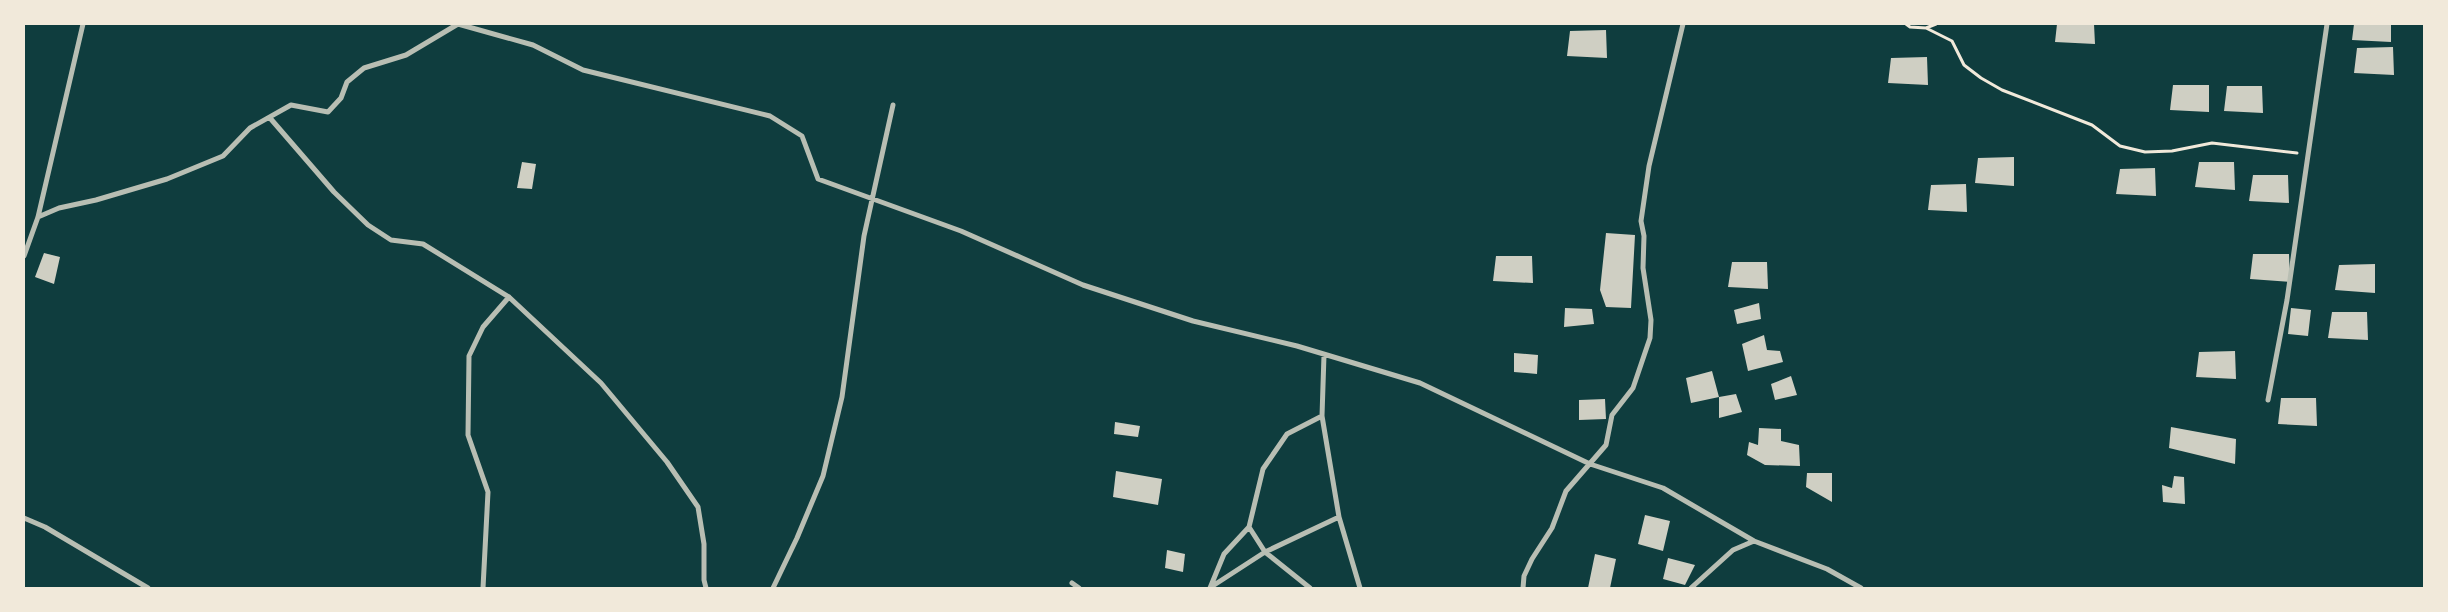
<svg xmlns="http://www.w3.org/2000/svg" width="2448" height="612" font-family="'Work Sans',sans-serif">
<rect width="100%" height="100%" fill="#0f3d3e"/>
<!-- building -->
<path fill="#cfcfc3" d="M2057,24H2094L2095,44L2055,42Z
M2354,24H2391V42L2352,40Z
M1606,30L1607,58L1567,56L1570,31Z
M2393,47L2394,75L2354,73L2357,48Z
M1927,57L1928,85L1888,83L1891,58Z
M2173,85H2209V112L2170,110Z
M2227,86H2262L2263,113L2224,111Z
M2014,157V186L1975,183L1978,158Z
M522,162L536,164L532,189L517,188Z
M2199,162H2234L2235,190L2195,187Z
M2155,168L2156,196L2116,194L2120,169Z
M2253,175H2288L2289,203L2249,201Z
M1966,184L1967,212L1928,210L1931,185Z
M1606,233L1635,235L1631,308L1606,307L1600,290Z
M44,253L60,257L54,284L35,277Z
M2253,254H2289L2290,282L2250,279Z
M1496,256H1532L1533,283L1493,281Z
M1732,262H1767L1768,289L1728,287Z
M2375,264V293L2335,290L2339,265Z
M1759,303L1761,319L1737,324L1734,310Z
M1565,308L1592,309L1594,324L1564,327Z
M2291,308L2311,310L2308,336L2288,334Z
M2332,312H2367L2368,340L2328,338Z
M1764,335L1767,350L1780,351L1783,362L1748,371L1742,344Z
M2235,351L2236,379L2196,377L2199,352Z
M1514,353L1538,355L1537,374L1514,372Z
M1712,371L1719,397L1691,403L1686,378Z
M1791,376L1797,395L1775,400L1771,384Z
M1736,394L1742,412L1719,418V397Z
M2281,398H2316L2317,426L2278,424Z
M1605,399L1606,419L1579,420V400Z
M1115,422L1140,426L1138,437L1114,434Z
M2171,427L2236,439L2235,464L2169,448Z
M1759,428L1781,429V441L1799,445L1800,466L1765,465L1747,455L1749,442L1758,445Z
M1116,471L1162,479L1158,505L1113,497Z
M1807,473H1832V502L1806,487Z
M2174,476L2184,477L2185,504L2163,502L2162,485L2172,488Z
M1645,515L1670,521L1663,551L1638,544Z
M1167,550L1185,554L1183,572L1165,568Z
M1595,554L1616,559L1610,588H1588Z
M1668,558L1695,565L1685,585L1663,579Z"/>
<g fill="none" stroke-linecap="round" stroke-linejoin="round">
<!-- path -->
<path stroke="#f1e9da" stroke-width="3" d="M1906,24L1910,27L1926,28L1936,24
M1926,28L1952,41L1964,65L1981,78L2002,90L2092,125L2120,146L2145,152L2172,151L2212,143L2297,153"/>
<!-- minor -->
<path stroke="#b8beb3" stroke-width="5" d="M270,118L334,192L368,225L391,240L423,244L509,297L601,383L667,462L698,507L704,544V580L706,588
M38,217L59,208L96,200L167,179L223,156L250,128L291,105L328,112L341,98L347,82L364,68L406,55L458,24L533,45L583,70L770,116L802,136L818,179L961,231L1083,285L1193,321L1297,346L1420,383L1590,464L1663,488L1754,541L1827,569L1861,588
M24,256L38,217L83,24
M1324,355L1322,416L1339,517L1360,588
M2268,400L2287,300L2327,24
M24,518L45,527L148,588
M1249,527L1265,552L1310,588
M1072,583L1079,588
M1211,587L1265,552L1339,517
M483,588L488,492L468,435L469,356L483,327L509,297
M773,588L797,538L823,476L842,397L864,236L893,105
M1210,588L1224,554L1249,527L1263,469L1287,434L1322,416
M1523,588L1524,576L1532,559L1552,528L1566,491L1606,445L1612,415L1633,388L1650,338L1651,320L1643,268L1644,236L1641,221L1649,166L1683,24
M1691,588L1733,550L1754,541"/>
</g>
<!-- border -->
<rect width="2448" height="612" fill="none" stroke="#f1e9da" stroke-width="50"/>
</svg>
